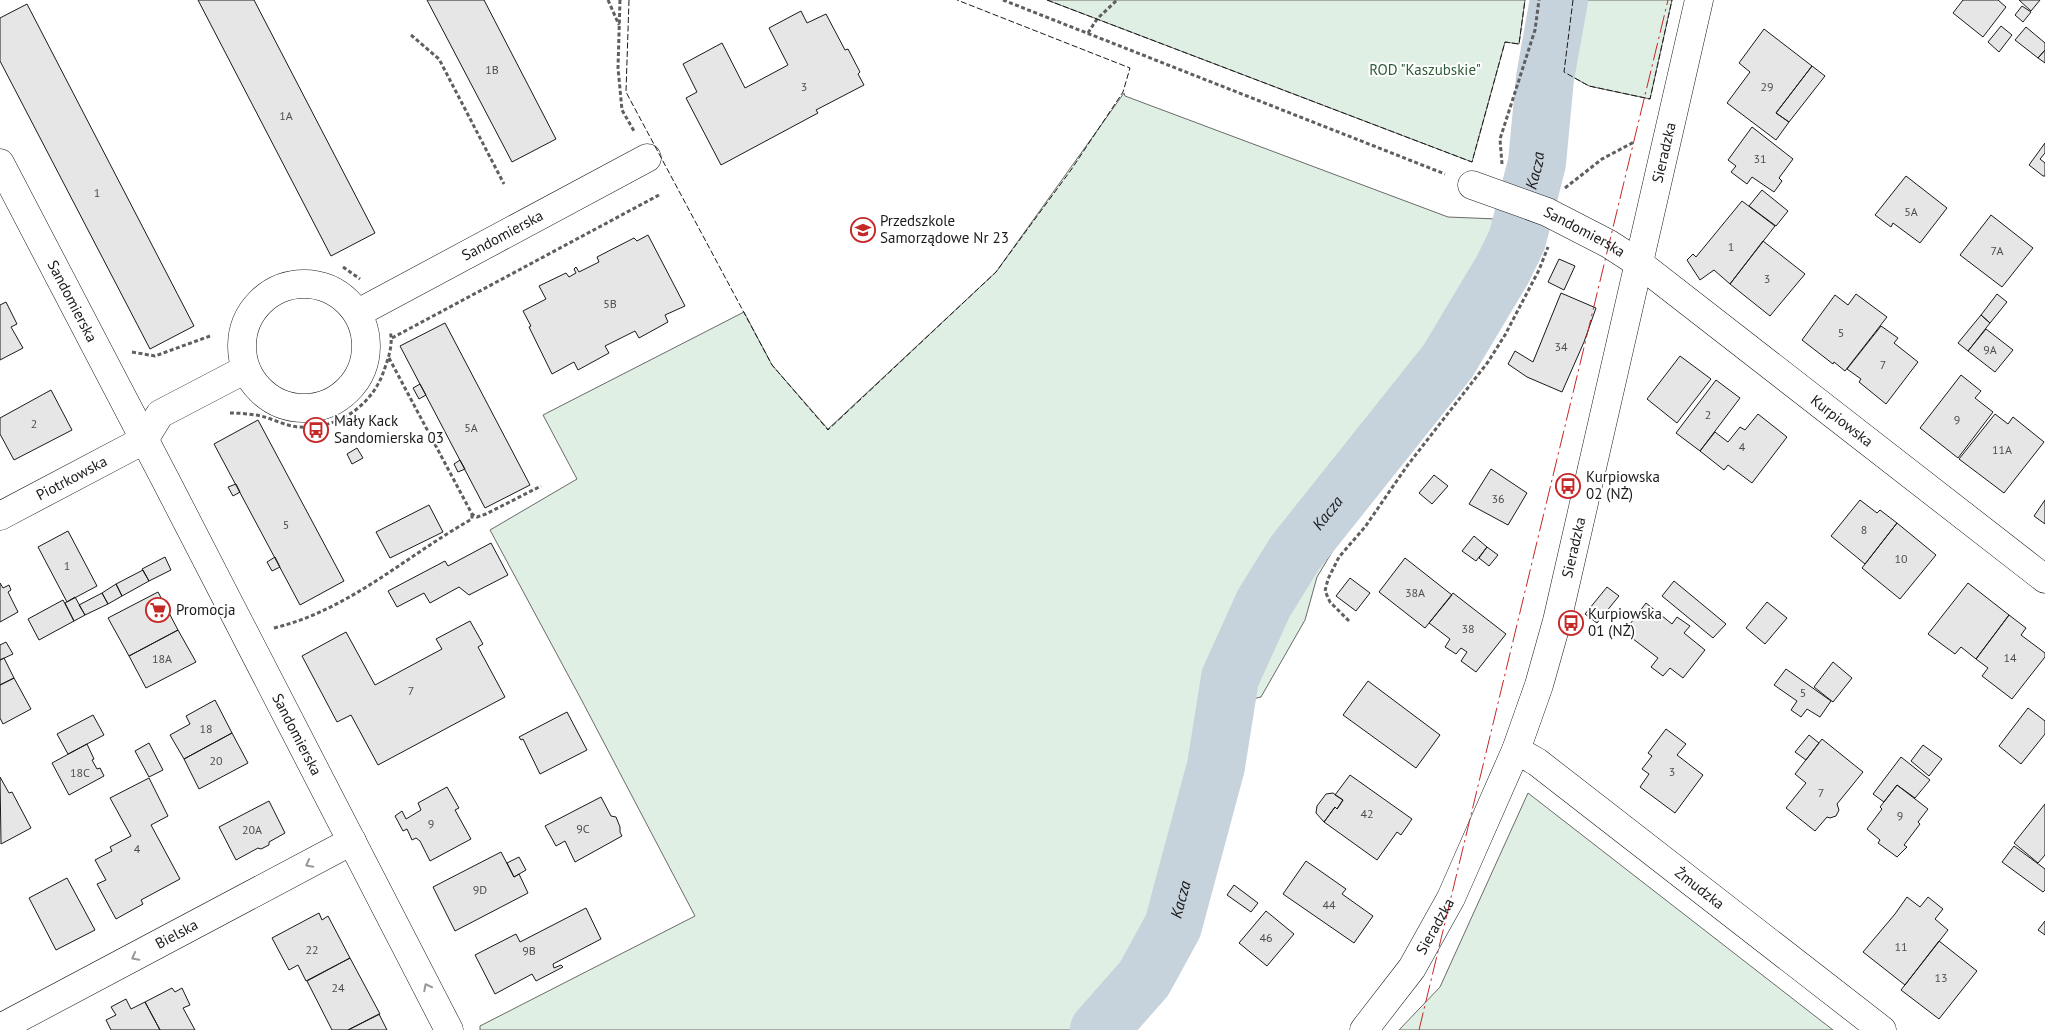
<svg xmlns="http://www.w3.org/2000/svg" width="2045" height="1030" font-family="'PT Sans',sans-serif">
<rect width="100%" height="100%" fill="#fff"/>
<!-- green -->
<path fill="#e0efe3" stroke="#6a6a6a" d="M1047,0H1525L1519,44L1505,42L1472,162Z
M1573,0H1672L1650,99L1589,86L1564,72Z
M1124,93L1125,96L1448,217L1497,219L1472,274L1337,486L1373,484L1317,577L1305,620L1261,697L1248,700L1195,926L1169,983L1121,1030H480V1026L695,916L581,699L490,530L577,479L543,415L744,312L772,365L828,429L996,272Z
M1528,793L1833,1030H1399L1440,987Z"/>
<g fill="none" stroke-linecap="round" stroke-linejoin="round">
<!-- river -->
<path stroke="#c6d2dc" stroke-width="58" id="s1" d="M1099,1030L1144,979L1173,926L1216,766L1230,678L1264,603L1295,553L1448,361L1503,269L1517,240L1537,163L1545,78L1559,0"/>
</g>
<!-- building -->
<path fill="#e6e6e6" stroke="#1a1a1a" d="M198,0H254L375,233L331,256Z
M427,0H484L556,139L512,162Z
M1963,0H1998L2006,7L1983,37L1953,13Z
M2019,0H2040L2031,11Z
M27,4L194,326L150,349L0,61V18Z
M2022,6L2031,12L2023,22L2015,15Z
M801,11L807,23L826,14L845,50L848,49L860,72L858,74L864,85L816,110L818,113L721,165L686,98L697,92L683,64L722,43L745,88L788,65L769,28Z
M2001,26L2012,35L1999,52L1988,42Z
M2026,27L2045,43V50L2038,58L2015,40Z
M1764,29L1812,66L1776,113L1789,122L1776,140L1727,103L1750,72L1739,63Z
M2045,50V63L2038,58Z
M1812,66L1825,76L1789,122L1776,113Z
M1752,127L1793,159L1779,178L1782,181L1774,192L1752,177L1747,184L1731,172L1736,166L1728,160Z
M2045,143V153L2040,159L2045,163V176H2043L2029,165Z
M1906,176L1947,208L1920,243L1893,223L1891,227L1875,215Z
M1762,190L1788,211L1776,226L1749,206Z
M1742,201L1775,226L1730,284L1714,270L1700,280L1687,260L1693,254L1696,257Z
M1991,215L2033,248L2002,287L1960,255Z
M648,235L685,306L665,315L668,322L639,338L635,331L605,346L609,353L578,370L574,362L552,374L529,327L531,326L523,311L546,299L539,286L566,273L569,277L576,273L574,269L576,267L579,272L599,262L597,257L634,238L637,241Z
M1763,241L1805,274L1770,316L1730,284Z
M1559,259L1575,266L1564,290L1548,282Z
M1561,293L1596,308L1584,342L1562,392L1527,377L1508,364L1515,351L1533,362Z
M1856,294L1887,317L1845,371L1834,362L1833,364L1802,340L1835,295L1848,305Z
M1997,294L2007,302L1990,323L1981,315Z
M6,302L17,324L11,327L23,348L0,360V305Z
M1981,315L1990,323L1968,351L1958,343Z
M445,323L530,485L485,508L400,346Z
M1881,326L1898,338L1894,343L1918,362L1886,404L1859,382L1861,379L1847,369Z
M1986,329L2013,350L1995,372L1968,351Z
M1680,356L1711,379L1677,423L1647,399Z
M1961,375L1981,391L1975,398L1993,412L1958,458L1920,428Z
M1716,380L1740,398L1700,451L1676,433Z
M420,384L426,395L419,399L413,388Z
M51,390L72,430L14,460L0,434V418Z
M1758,414L1787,437L1752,483L1728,465L1724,470L1700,451L1715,432L1728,442L1740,427L1745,430Z
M1995,414L2008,424L2013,417L2044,442L2004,493L1959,459Z
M258,420L344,581L300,605L214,444Z
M357,448L363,458L352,464L347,454Z
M460,460L465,469L458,472L454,464Z
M1491,469L1527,493L1508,525L1469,504Z
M1434,475L1448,486L1432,504L1419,493Z
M236,484L240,492L233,496L228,487Z
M1860,500L1877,513L1880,510L1897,523L1865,564L1831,536Z
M2045,500V524L2034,516Z
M429,505L443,532L390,558L376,532Z
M1897,523L1936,555L1900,599L1862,568Z
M68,531L97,586L67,602L38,547Z
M1474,536L1487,547L1476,561L1462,551Z
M491,543L508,575L469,595L459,587L430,603L424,593L397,607L388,591L445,561L448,566Z
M1487,547L1498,555L1489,566L1479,558Z
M165,557L171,570L149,581L142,569Z
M275,557L280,567L272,571L267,562Z
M1405,558L1452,595L1425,628L1379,592Z
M143,570L149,581L122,596L116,584Z
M1350,578L1370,593L1356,611L1336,596Z
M1674,581L1726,624L1713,638L1662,596Z
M0,583L3,588L9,585L11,590L8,592L18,612L0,622Z
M1968,583L2009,615L1976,659L1961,647L1955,654L1928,634Z
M116,584L122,596L108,604L102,593Z
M1607,587L1619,596L1597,623L1585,614Z
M158,592L178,630L129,656L108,618Z
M102,593L108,604L85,615L79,605Z
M1453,593L1506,634L1476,672L1461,661L1467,652L1461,648L1456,654L1445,647L1450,639L1429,623Z
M75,597L85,615L74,621L65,603Z
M63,600L74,621L39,640L28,619Z
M1767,602L1787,618L1765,644L1746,628Z
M1646,603L1672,624L1677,617L1690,626L1684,633L1705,650L1683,678L1670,668L1663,676L1651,667L1658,658L1624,632Z
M2009,615L2026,628L2021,635L2045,653V657L2012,699L1982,676L1988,668L1976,659Z
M470,621L483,644L478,647L505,697L378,765L351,715L337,722L302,656L346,632L375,685L442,649L436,639Z
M178,630L196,662L146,688L129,656Z
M6,642L13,654L0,660V645Z
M4,658L14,678L0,685V660Z
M1833,662L1852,678L1833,702L1814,687Z
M1786,669L1831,701L1820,717L1807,709L1801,717L1791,710L1797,701L1774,685Z
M14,678L31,709L3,724L0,718V685Z
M1368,681L1440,735L1416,768L1343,715Z
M215,700L232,733L184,759L170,735L190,724L186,716Z
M2028,708L2045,721V734L2021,764L1999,746Z
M567,712L587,750L540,774L523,739L521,740L519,737Z
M93,715L104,735L68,754L57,734Z
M1666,729L1686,744L1677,755L1703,775L1675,813L1640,787L1649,774L1642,769L1652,756L1648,753Z
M232,733L248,763L199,789L184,759Z
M1809,735L1819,743L1806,760L1795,752Z
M1822,739L1863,772L1837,804L1839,810L1836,816L1830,818L1827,817L1815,831L1786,808L1806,783L1795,774Z
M149,743L163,770L149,777L135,751Z
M87,744L94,759L92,760L97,769L100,768L104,776L69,795L52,763Z
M1923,745L1942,759L1929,776L1911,761Z
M1901,757L1930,780L1915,798L1897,785L1884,802L1873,794Z
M1350,775L1412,819L1401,835L1397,832L1377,860L1324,822L1335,807L1337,809L1343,800L1335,795Z
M0,777L9,793L12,792L31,828L1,844Z
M149,778L168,816L151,825L180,879L141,900L143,904L116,919L97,884L106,880L95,860L112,851L110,847L131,836L110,798Z
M1897,785L1928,809L1918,822L1920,824L1904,845L1907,847L1897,857L1878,843L1880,840L1867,829L1882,809L1880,807Z
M447,787L459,808L455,810L471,839L430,861L420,841L416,838L412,840L407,829L403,831L395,816L402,811L406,819L421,810L418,803Z
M1333,793L1343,800L1337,809L1335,807L1324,822L1316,813L1317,806L1326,794Z
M601,797L611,816L616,817L620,827V832L622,836L575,862L565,841L556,846L545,826Z
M269,801L285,833L269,842V845L261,849L258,848L236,860L219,827Z
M2045,804V855L2038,863L2014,843Z
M2014,846L2045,869V890L2043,892L2002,862Z
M501,852L514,877L519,874L528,893L455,931L433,887Z
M519,857L526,870L514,877L507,863Z
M1306,861L1346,889L1342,894L1373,916L1354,943L1283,894Z
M67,878L95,930L56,950L29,898Z
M1234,885L1258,903L1251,912L1227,895Z
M1907,897L1920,907L1928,897L1943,909L1935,919L1948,930L1905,985L1863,952L1895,914Z
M586,908L601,939L553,964L554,968L561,965L563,967L536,981L532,974L495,994L475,955L516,934L520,942Z
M1266,911L1294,934L1267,966L1239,943Z
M319,913L322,920L328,916L350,958L306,981L298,965L289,970L272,938Z
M2045,921V935L2038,930Z
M1939,941L1977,971L1939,1019L1901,990Z
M350,958L380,1014L348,1030H332L307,981Z
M172,988L175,992L182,988L190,1005L183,1008L195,1030H160L145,1002Z
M126,999L131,1009L145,1002L160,1030H111L106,1020L116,1015L111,1007Z
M379,1014L387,1030H348Z"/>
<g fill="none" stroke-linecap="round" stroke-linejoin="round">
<defs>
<g id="minor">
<path id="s2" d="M1472,185L1547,212L1609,244L1640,264L2045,579"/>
<circle cx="304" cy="346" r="62"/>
<path id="s3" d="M358,313L647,158"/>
<path d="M144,440L160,414L246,369"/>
<path id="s4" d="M1516,750L1537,762L1882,1030"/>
<path id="s5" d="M0,1028L352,841"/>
<path id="s6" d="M1364,1030L1412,968L1451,898L1516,750L1539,685L1557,621L1699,0"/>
</g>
<g id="tertiary">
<path id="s7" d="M0,163L165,479L449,1030"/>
<path id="s8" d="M0,516L144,440"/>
</g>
</defs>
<!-- minor casing -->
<use href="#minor" stroke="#1a1a1a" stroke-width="29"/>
<!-- tertiary casing -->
<use href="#tertiary" stroke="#1a1a1a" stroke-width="29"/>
<!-- path -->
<path stroke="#5f5f5f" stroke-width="3" stroke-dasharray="4 2.5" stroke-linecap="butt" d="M608,0L619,25
M620,0L618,68L622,110L634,131
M1003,0L1445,174
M1088,33L1097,19L1117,0
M411,35L439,59L504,184
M1502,164L1500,139L1535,30L1539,0
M1565,188L1602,159L1634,142
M343,267L360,279
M392,338L659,195
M132,352L155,356L210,336
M389,358L472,514L477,517L486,514L541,486
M230,413C240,413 251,414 261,416C273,419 286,426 298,427C334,430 368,409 382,376C387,362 394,345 390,331
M1349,621L1330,602L1325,591L1328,579L1339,557L1365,527L1407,466L1488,362L1505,335L1539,270L1548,247
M274,628C349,610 406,556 472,519V514"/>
<!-- minor -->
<use href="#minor" stroke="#fff" stroke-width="28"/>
<!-- tertiary -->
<use href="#tertiary" stroke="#fff" stroke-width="28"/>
<!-- fence -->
<path stroke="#1a1a1a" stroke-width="1" stroke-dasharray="6 2.5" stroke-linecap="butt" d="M629,0L626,92L772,365L828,430L996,272L1071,170L1123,92L1130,68L957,0
M1047,0L1472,162L1505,42L1519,44L1525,0
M1573,0L1564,72L1589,86L1650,99L1672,0"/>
<!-- power -->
<path stroke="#c62828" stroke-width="1" stroke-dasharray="18 4 2.5 4" stroke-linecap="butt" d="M1419,1030L1668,0"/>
</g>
<!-- one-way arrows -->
<defs><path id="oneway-chevron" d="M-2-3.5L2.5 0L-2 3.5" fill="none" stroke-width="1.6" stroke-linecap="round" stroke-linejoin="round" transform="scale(1.25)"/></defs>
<g stroke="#989898">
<use href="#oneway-chevron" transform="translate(309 864) rotate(152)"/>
<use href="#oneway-chevron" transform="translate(135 957) rotate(152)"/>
<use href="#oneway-chevron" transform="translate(427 987) rotate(-117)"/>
</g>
<!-- icons -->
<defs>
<symbol id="school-ring" viewBox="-11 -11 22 22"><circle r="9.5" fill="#fff" stroke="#c62828" stroke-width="1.5"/><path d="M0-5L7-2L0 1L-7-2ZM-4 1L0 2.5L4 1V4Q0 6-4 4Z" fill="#c62828"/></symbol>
<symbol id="bus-ring" viewBox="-11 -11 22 22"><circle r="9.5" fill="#fff" stroke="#c62828" stroke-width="1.5"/><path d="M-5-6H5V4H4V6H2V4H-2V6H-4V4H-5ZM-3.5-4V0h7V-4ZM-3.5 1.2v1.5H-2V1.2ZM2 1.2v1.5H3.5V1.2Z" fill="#c62828"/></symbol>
<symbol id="supermarket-ring" viewBox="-11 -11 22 22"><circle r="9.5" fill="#fff" stroke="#c62828" stroke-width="1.5"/><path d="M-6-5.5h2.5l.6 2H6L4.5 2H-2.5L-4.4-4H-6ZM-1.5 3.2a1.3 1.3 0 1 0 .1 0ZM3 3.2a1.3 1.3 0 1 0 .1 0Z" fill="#c62828"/></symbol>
</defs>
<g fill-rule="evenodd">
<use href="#school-ring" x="849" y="216" width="28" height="28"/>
<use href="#bus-ring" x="302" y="416" width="28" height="28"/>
<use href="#bus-ring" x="1554" y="472" width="28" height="28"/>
<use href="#supermarket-ring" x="144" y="596" width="28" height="28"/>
<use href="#bus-ring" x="1557" y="609" width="28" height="28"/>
</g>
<g text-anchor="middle" stroke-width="4" stroke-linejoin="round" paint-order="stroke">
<!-- number labels -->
<g font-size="12" fill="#4d4d4d">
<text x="492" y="74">1B</text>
<text x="804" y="91">3</text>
<text x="1767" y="91">29</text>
<text x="286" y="120">1A</text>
<text x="1760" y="163">31</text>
<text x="97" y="197">1</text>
<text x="1911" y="216">5A</text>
<text x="1731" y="251">1</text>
<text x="1997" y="255">7A</text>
<text x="1767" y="283">3</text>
<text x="610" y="308">5B</text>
<text x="1841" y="337">5</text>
<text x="1561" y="351">34</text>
<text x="1990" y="354">9A</text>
<text x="1883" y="369">7</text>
<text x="1708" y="419">2</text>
<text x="1957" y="424">9</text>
<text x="34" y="428">2</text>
<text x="471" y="432">5A</text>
<text x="1742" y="451">4</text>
<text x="2002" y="454">11A</text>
<text x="1498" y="503">36</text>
<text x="286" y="529">5</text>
<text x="1864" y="534">8</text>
<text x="1901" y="563">10</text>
<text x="67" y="570">1</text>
<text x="1415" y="597">38A</text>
<text x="1468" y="633">38</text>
<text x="2010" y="662">14</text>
<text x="162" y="663">18A</text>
<text x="411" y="695">7</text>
<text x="1803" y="697">5</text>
<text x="206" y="733">18</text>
<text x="216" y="765">20</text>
<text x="1672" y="776">3</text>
<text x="80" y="777">18C</text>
<text x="1821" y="797">7</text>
<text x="1367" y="818">42</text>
<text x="1900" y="820">9</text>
<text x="431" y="828">9</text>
<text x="583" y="833">9C</text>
<text x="252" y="834">20A</text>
<text x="137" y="853">4</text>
<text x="480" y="894">9D</text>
<text x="1329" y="909">44</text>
<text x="1266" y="942">46</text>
<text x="1901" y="951">11</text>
<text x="312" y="954">22</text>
<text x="529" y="955">9B</text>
<text x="1941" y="982">13</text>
<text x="338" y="992">24</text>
</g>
<!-- park labels -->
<g font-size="15" fill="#2b5a34" stroke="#fff">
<text x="1425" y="75">ROD "Kaszubskie"</text>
</g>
<!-- street labels -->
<g font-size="15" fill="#1a1a1a" stroke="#fff">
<text dy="5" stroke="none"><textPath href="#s6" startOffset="936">Sieradzka</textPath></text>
<text dy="5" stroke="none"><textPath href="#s2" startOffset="122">Sandomierska</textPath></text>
<text dy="5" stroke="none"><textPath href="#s3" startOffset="164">Sandomierska</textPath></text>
<text dy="5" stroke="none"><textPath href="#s7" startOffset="156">Sandomierska</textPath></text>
<text dy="5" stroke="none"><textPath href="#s2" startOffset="442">Kurpiowska</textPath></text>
<text dy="5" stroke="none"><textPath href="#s8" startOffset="81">Piotrkowska</textPath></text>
<text dy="5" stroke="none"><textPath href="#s6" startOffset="531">Sieradzka</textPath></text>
<text dy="5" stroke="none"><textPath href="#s7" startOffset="644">Sandomierska</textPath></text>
<text dy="5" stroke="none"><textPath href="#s4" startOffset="230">Żmudzka</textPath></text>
<text dy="5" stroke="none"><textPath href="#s6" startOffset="126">Sieradzka</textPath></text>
<text dy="5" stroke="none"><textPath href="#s5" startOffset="200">Bielska</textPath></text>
</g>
<!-- poi labels -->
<g font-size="15" fill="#1a1a1a" stroke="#fff" text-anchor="start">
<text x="880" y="226">Przedszkole<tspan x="880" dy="17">Samorządowe Nr 23</tspan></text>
<text x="334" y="426">Mały Kack<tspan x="334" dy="17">Sandomierska 03</tspan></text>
<text x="1586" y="482">Kurpiowska<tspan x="1586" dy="17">02 (NŻ)</tspan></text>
<text x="176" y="615">Promocja</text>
<text x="1588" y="619">Kurpiowska<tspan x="1588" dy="17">01 (NŻ)</tspan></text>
</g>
<!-- water labels -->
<g font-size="16" font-style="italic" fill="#1a1a1a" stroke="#fff">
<text dy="6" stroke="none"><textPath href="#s1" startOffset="981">Kacza</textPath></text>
<text dy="6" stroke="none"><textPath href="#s1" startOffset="576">Kacza</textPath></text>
<text dy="6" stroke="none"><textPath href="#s1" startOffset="156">Kacza</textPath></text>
</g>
</g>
</svg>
